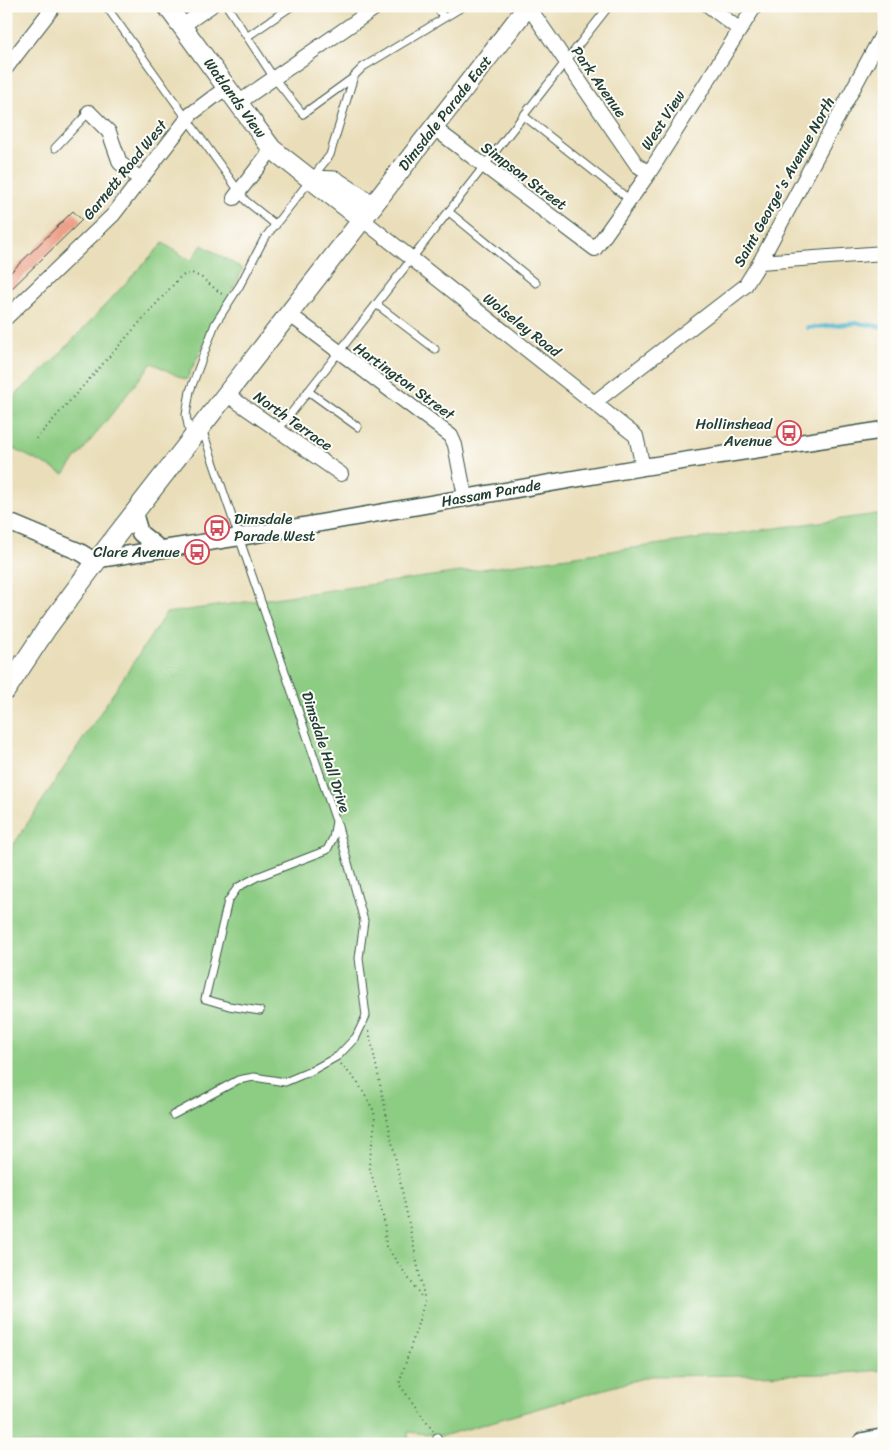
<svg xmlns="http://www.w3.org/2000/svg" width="890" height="1450" font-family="Sriracha,sans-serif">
<rect width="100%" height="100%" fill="#fdfcf7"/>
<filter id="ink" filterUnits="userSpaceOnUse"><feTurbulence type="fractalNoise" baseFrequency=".02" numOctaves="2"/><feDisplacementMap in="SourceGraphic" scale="10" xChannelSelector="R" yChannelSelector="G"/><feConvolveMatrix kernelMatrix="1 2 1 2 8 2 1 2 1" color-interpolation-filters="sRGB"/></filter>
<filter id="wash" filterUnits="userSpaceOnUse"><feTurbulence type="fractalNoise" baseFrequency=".0096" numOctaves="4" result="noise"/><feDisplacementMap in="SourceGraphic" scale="20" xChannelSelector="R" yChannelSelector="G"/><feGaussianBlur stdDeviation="1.12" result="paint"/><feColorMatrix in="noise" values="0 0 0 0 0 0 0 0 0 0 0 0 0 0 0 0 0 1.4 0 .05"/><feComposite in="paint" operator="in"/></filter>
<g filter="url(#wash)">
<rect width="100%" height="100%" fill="#eadeba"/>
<!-- green -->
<path fill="#8dcc83" stroke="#56845c" d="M163,243L191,261L202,245L243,269L186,380L152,363L64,474L6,445V400L12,398L53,361Z
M884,513V1370L830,1374L650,1376L443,1436L408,1432L409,1444H6V856L166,613Z"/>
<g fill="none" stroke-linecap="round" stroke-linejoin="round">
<!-- stream -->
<path stroke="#52b8d1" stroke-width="4" d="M807,328L858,323L884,327"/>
</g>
<g id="blocks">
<!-- building -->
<path fill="#eca08a" d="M73,211L82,220L6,294V277Z"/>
</g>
</g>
<g filter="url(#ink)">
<use href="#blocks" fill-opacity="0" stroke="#3d5548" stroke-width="1"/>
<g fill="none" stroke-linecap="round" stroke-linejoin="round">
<defs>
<path id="service" d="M106,6L246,201L276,225
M227,6L274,78L303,114L354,77
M436,6L444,18
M248,36L292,6
M524,116L630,200
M55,148L89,112
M449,212L536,283
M376,304L435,349
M308,391L358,427
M202,429L336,821L333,838L327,850L257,877L238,887L228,901L205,999L229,1006L260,1011
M278,430L609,6
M190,436L186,415L190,391L215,324L240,285L264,239L330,155L354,76L363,67L464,6
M173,1115L238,1080L254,1077L285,1082L311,1071L338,1056L356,1037L366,1016L359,958L364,921L337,823
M437,1437L441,1444"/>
<path id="minor" d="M528,6L637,165L649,173
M709,6L740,30
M182,26L211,6
M6,68L54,6
M238,103L378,6
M89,112L109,132L120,163L140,179
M434,128L595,249L649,173L755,6
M234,198L272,149
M363,220L636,436L643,467
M760,262L884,253
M289,314L451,436L455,445L465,497
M6,318L113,215L191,114L227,87
M226,394L341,474
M595,402L745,286L760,262L884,31"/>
<path id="tertiary" d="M134,513L140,533L160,549
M6,521L80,552L96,562
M99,559L240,537L643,467L884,430"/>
<path id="secondary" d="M167,6L272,149L363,220
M312,180L335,181L373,206
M6,690L47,628L96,562L528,6"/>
<path id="trunk" d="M864,1444L884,1440"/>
</defs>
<!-- service casing -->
<use href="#service" stroke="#3d5548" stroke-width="9"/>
<!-- minor casing -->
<use href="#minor" stroke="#3d5548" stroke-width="16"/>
<!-- tertiary casing -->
<use href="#tertiary" stroke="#3d5548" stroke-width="19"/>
<!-- secondary casing -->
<use href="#secondary" stroke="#3d5548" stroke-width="21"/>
<!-- trunk casing -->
<use href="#trunk" stroke="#3d5548" stroke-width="25"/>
<!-- path -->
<path stroke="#3d5548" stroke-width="2" stroke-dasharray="1 4" stroke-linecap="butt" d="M36,439L181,276L192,273L202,278L223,295
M369,1031L425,1301L399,1384L433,1431
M341,1064L358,1083L374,1111L375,1122L369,1165L384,1220L386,1246L423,1299"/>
<!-- service -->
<use href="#service" stroke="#fff" stroke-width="7"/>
<!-- minor -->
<use href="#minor" stroke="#fff" stroke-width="14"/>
<!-- tertiary -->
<use href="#tertiary" stroke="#fff" stroke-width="16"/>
<!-- secondary -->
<use href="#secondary" stroke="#fff" stroke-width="19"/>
<!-- trunk -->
<use href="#trunk" stroke="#fff" stroke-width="22"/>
</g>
</g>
<!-- icons -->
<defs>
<symbol id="bus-ring" viewBox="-11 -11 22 22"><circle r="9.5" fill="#fdfcf7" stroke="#d1495b" stroke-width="1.5"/><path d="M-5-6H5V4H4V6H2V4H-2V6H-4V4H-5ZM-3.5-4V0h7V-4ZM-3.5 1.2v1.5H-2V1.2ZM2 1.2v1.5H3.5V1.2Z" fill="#d1495b"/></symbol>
</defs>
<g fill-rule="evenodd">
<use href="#bus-ring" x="775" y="419" width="28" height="28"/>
<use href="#bus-ring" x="203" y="514" width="28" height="28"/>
<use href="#bus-ring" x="183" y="538" width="28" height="28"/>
</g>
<g text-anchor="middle" stroke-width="4" stroke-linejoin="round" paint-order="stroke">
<!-- street labels -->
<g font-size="15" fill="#1f3d34" stroke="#fdfcf7">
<text transform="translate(599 82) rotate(55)" y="5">Park Avenue</text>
<text transform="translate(235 98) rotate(54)" y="5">Watlands View</text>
<text transform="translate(445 113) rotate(-52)" y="5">Dimsdale Parade East</text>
<text transform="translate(663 120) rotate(-57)" y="5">West View</text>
<text transform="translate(125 170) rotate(-51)" y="5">Garnett Road West</text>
<text transform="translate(524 176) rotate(37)" y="5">Simpson Street</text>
<text transform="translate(784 182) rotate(-61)" y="5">Saint George's Avenue North</text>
<text transform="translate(522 325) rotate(38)" y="5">Wolseley Road</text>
<text transform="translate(404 381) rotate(36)" y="5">Hartington Street</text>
<text transform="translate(293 421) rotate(35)" y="5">North Terrace</text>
<text transform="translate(491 493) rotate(-10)" y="5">Hassam Parade</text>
<text transform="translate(326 752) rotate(72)" y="5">Dimsdale Hall Drive</text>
</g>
<!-- poi labels -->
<g font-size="15" fill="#1f3d34" stroke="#fdfcf7" text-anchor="end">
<text x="772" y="429">Hollinshead<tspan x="772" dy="17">Avenue</tspan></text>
<text x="234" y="524" text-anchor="start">Dimsdale<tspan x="234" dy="17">Parade West</tspan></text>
<text x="180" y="557">Clare Avenue</text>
</g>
</g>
<!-- margin -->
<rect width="890" height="1450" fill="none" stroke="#fdfcf7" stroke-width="25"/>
</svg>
